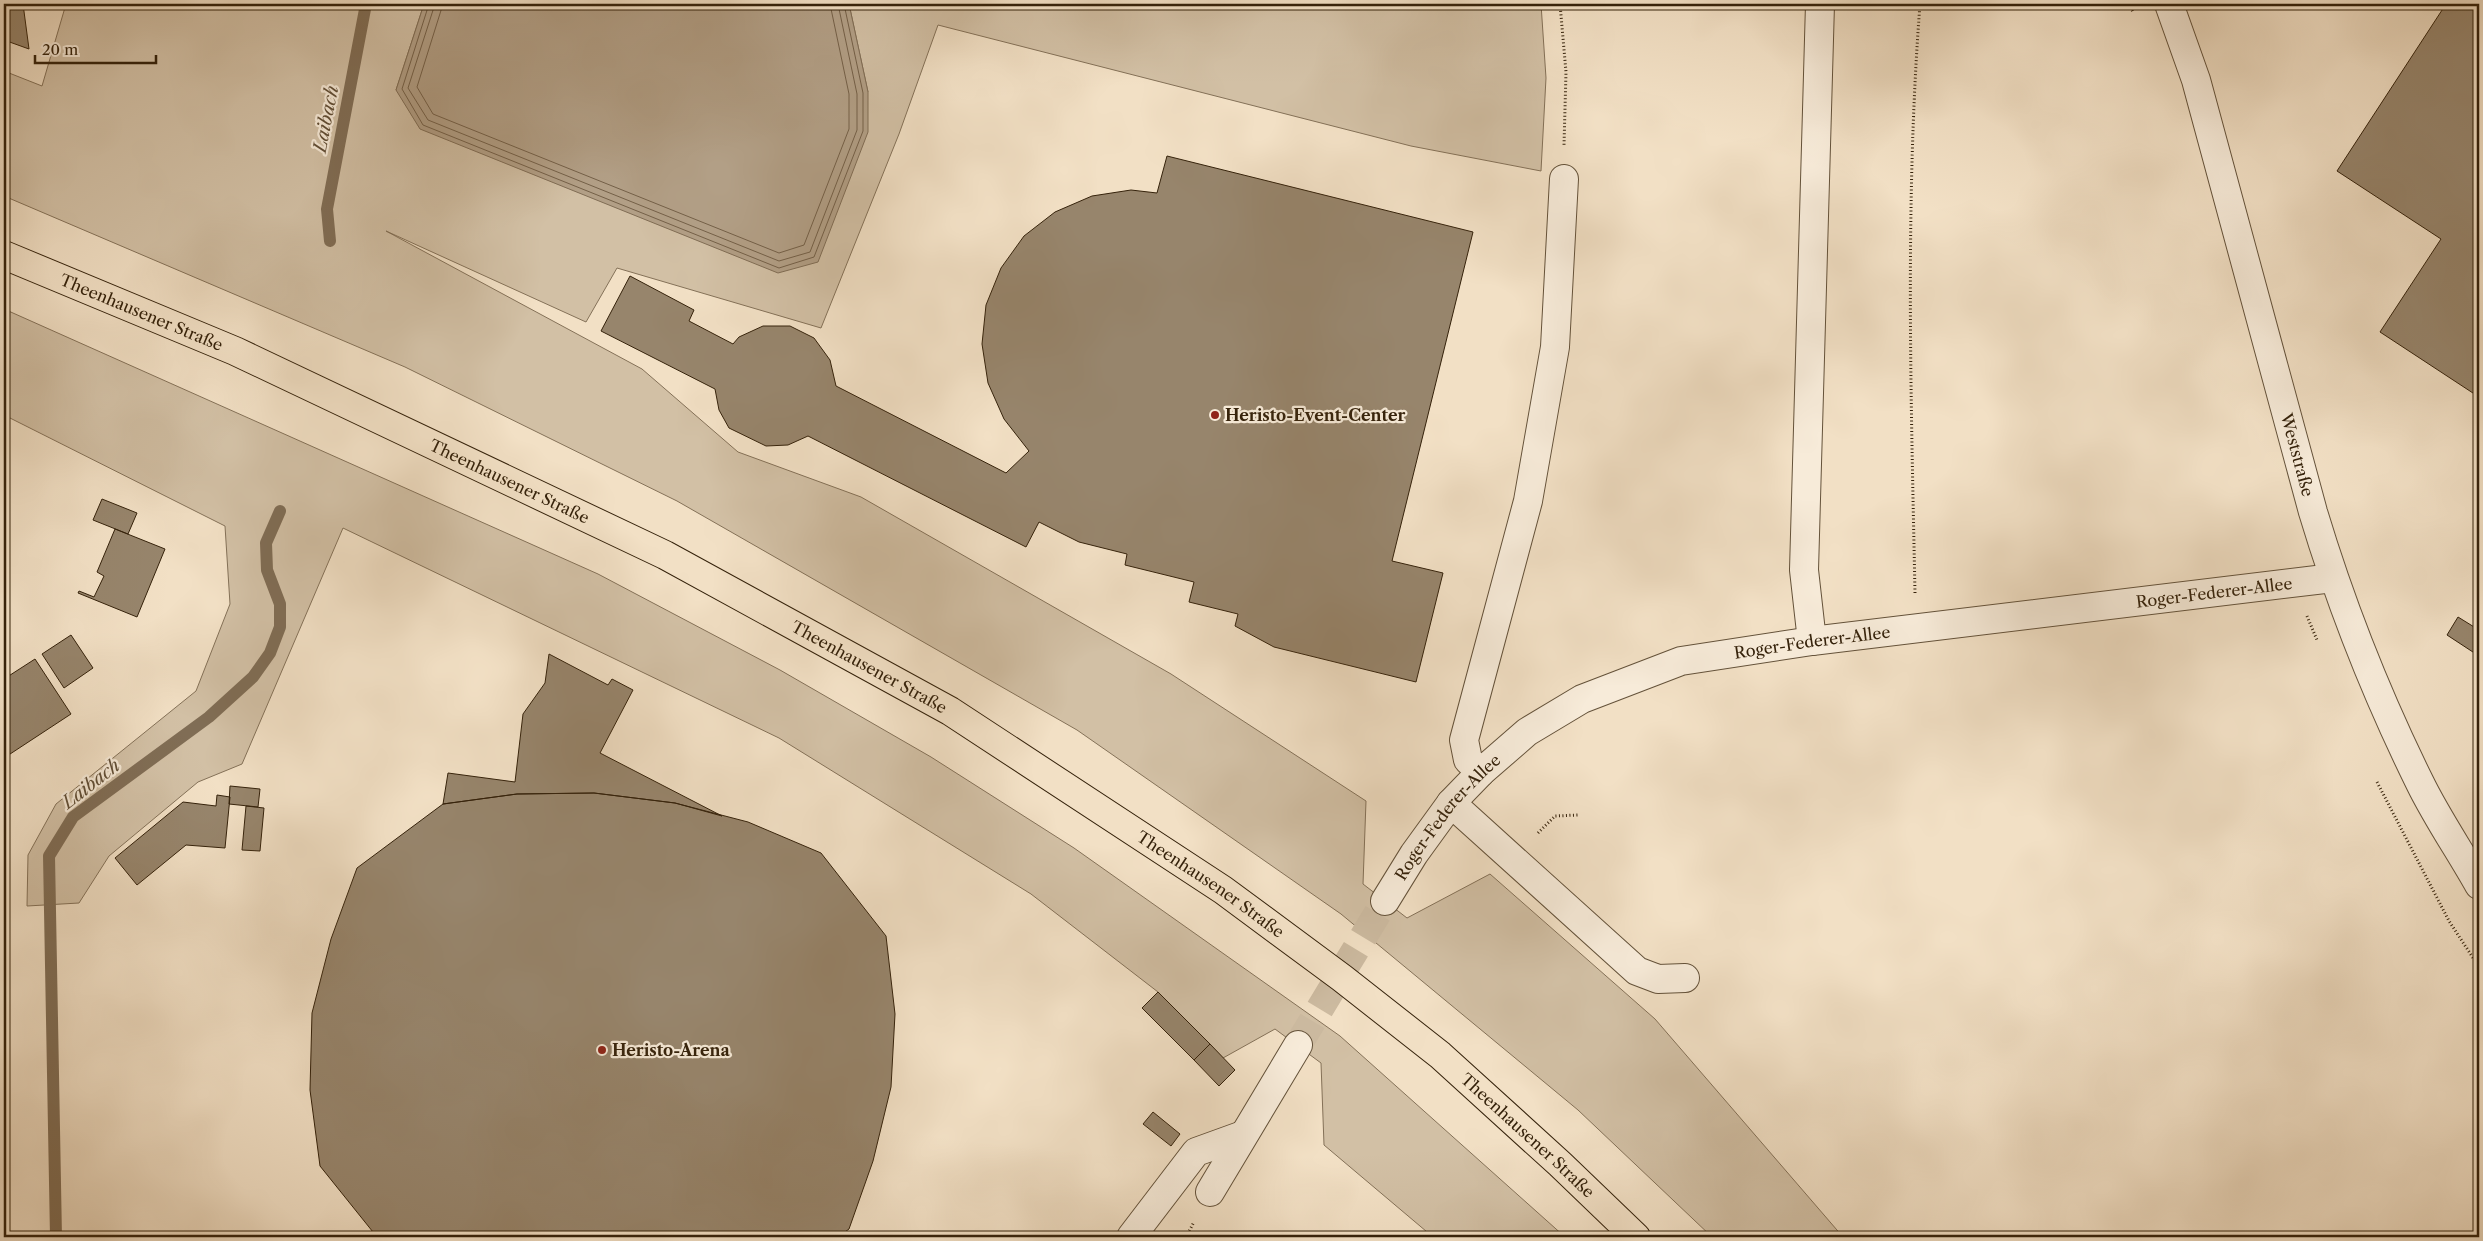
<svg xmlns="http://www.w3.org/2000/svg" width="2483" height="1241" font-family="'Libre Caslon Text',serif">
<rect width="100%" height="100%" fill="#f2e0c5"/>
<filter id="stains"><feTurbulence type="fractalNoise" baseFrequency=".004" numOctaves="4"/><feColorMatrix values="0 0 0 0 .2 0 0 0 0 .09 0 0 0 0 .02 0 0 0 .5 -.17"/></filter>
<radialGradient id="worn" r=".72"><stop offset=".6" stop-color="#630" stop-opacity="0"/><stop offset="1" stop-color="#630" stop-opacity=".3"/></radialGradient>
<!-- green -->
<path fill="#d2c0a5" stroke="#847158" d="M66,4H424L396,90L868,92L849,4H1541L1546,78L1541,171L1411,146L938,25L899,134L821,328L617,268L586,322L386,231L642,369L738,452L861,497L1171,674L1366,801L1363,884L1407,918L1490,874L1655,1019L1843,1237H1712L1578,1110L1341,914L1077,730L677,501L405,367L4,196V71L42,86Z
M4,309L598,574L780,670L931,757L1074,848L1340,1036L1565,1237H1433L1324,1145L1321,1063L1275,1029L1223,1058L1158,992L1031,894L779,738L343,528L242,764L198,782L109,856L79,903L27,906L28,855L56,804L196,691L230,604L225,526L4,415Z"/>
<!-- water -->
<path fill="#b29f86" stroke="#806d55" d="M424,4H849L868,92V132L818,262L778,273L420,129L396,90Z"/>
<g fill="none" stroke-linecap="round" stroke-linejoin="round">
<!-- shore -->
<path stroke="#746048" stroke-width="1" d="M429,4L402,89L423,125L779,268L814,257L863,131V93L844,4
M435,4L408,88L428,120L779,261L810,252L857,130V94L838,4
M443,4L417,87L433,114L779,253L804,245L849,129V94L830,4"/>
<!-- stream -->
<path stroke="#806d55" stroke-width="12" d="M330,241L327,209L366,4
M56,1237L49,856L73,817L209,717L253,677L270,653L280,627V604L267,570L266,543L280,511"/>
</g>
<!-- building -->
<path fill="#97856c" stroke="#35220b" d="M4,4H23L29,49L4,40Z
M2446,4H2479V397L2380,332L2441,239L2337,171Z
M1167,156L1473,232L1392,561L1443,573L1416,682L1274,647L1235,626L1238,614L1189,602L1194,582L1125,565L1127,554L1079,542L1039,522L1026,547L808,436L788,445L766,446L729,428L719,410L715,389L601,331L630,276L694,310L689,321L733,344L739,337L763,326H790L814,338L830,360L836,386L1006,473L1029,451L1004,419L988,383L982,344L986,305L1001,268L1024,236L1055,212L1092,196L1131,190L1157,193Z
M102,499L137,513L128,534L93,520Z
M115,529L165,549L137,617L78,593L79,591L94,597L104,576L97,572Z
M2458,617L2479,630V656L2447,635Z
M71,635L93,668L64,688L42,654Z
M549,654L608,685L612,679L633,690L600,753L722,816L675,803L594,793L517,794L443,804L448,773L515,782L523,714L545,683Z
M35,659L71,714L4,758V687L7,685L4,679Z
M230,786L260,789L258,807L229,804Z
M594,793L675,803L748,822L821,853L886,936L895,1014L891,1087L873,1161L849,1229L838,1237H377L320,1166L310,1090L312,1013L331,939L357,868L443,804L517,794Z
M217,795L230,797L225,848L186,845L137,885L115,858L183,802L216,806Z
M246,806L264,808L260,851L242,850Z
M1158,992L1210,1044L1194,1060L1142,1008Z
M1210,1044L1235,1070L1219,1086L1194,1060Z
M1153,1112L1180,1134L1171,1146L1143,1124Z"/>
<g fill="none" stroke-linecap="round" stroke-linejoin="round">
<!-- minor-tunnel -->
<path stroke="#ccbaa0" stroke-width="28" stroke-dasharray="28 14" stroke-linecap="butt" d="M1298,1045L1385,901"/>
<defs>
<g id="minor">
<path id="s1" d="M2169,4L2196,80L2313,512C2341,605 2377,696 2420,783C2437,818 2460,851 2479,885"/>
<path d="M1812,641L1804,570L1820,4"/>
<path d="M1481,772L1468,760L1464,740L1528,501L1555,347L1564,179"/>
<path d="M1451,803L1637,971L1658,979L1685,978"/>
<path id="s2" d="M1385,901L1414,854L1451,803L1481,772L1527,732L1582,699L1681,661L1812,641L2333,578"/>
<path d="M1210,1192L1298,1045"/>
<path d="M1131,1237L1196,1152L1243,1135"/>
</g>
<g id="major">
<path id="s3" d="M4,255L235,351L665,555L950,711L1223,890L1342,978L1440,1055L1560,1164L1636,1237"/>
</g>
</defs>
<!-- minor casing -->
<use href="#minor" stroke="#64523a" stroke-width="30"/>
<!-- major casing -->
<use href="#major" stroke="#35220b" stroke-width="30"/>
<!-- path -->
<path stroke="#35220b" stroke-width="3" stroke-dasharray="1 2.5" stroke-linecap="butt" d="M1560,4L1566,72L1564,145
M2129,4L2133,12
M1915,593C1911,396 1905,200 1920,4
M2307,616L2317,640
M2377,782L2449,921L2479,967
M1538,833L1555,816L1578,815
M1186,1237L1194,1222"/>
<!-- minor -->
<use href="#minor" stroke="#f7ebd9" stroke-width="28"/>
<!-- major -->
<use href="#major" stroke="#f2e0c5" stroke-width="28"/>
</g>
<!-- markers -->
<g fill="#8f2418" stroke="#f7ebd9" stroke-width="2">
<circle cx="1215" cy="415" r="5"/>
<circle cx="602" cy="1050" r="5"/>
</g>
<g text-anchor="middle" stroke-width="4.5" stroke-linejoin="round" paint-order="stroke">
<!-- street labels -->
<g font-size="16" fill="#35220b" stroke="#f7ebd9">
<text dy="6" stroke="none"><textPath href="#s3" startOffset="149">Theenhausener Straße</textPath></text>
<text dy="6" stroke="none"><textPath href="#s1" startOffset="469">Weststraße</textPath></text>
<text dy="6" stroke="none"><textPath href="#s3" startOffset="554">Theenhausener Straße</textPath></text>
<text dy="6" stroke="none"><textPath href="#s2" startOffset="930">Roger-Federer-Allee</textPath></text>
<text dy="6" stroke="none"><textPath href="#s2" startOffset="525">Roger-Federer-Allee</textPath></text>
<text dy="6" stroke="none"><textPath href="#s3" startOffset="959">Theenhausener Straße</textPath></text>
<text dy="6" stroke="none"><textPath href="#s2" startOffset="105">Roger-Federer-Allee</textPath></text>
<text dy="6" stroke="none"><textPath href="#s3" startOffset="1364">Theenhausener Straße</textPath></text>
<text dy="6" stroke="none"><textPath href="#s3" startOffset="1769">Theenhausener Straße</textPath></text>
</g>
<!-- poi labels -->
<g font-size="16" font-weight="bold" fill="#35220b" stroke="#f7ebd9" text-anchor="start">
<text x="1225" y="421">Heristo-Event-Center</text>
<text x="612" y="1056">Heristo-Arena</text>
</g>
<!-- water labels -->
<g font-size="18" font-style="italic" fill="#614e36" stroke="#f7ebd9">
<text transform="translate(326 119) rotate(-79)" y="6">Laibach</text>
<text transform="translate(91 784) rotate(-38)" y="6">Laibach</text>
</g>
</g>
<!-- margin -->
<rect width="2483" height="1241" fill="none" stroke="#f2e0c5" stroke-width="20"/>
<rect x="5" y="5" width="2473" height="1231" fill="none" stroke="#35220b" stroke-width="2.5"/>
<rect x="10" y="10" width="2463" height="1221" fill="none" stroke="#35220b"/>
<!-- scale -->
<path d="M35 55v8h121v-8" fill="none" stroke="#35220b" stroke-width="2.5"/>
<text x="42" y="55" font-size="15" fill="#35220b" stroke="#f7ebd9" stroke-width="4" paint-order="stroke">20 m</text>
<rect width="100%" height="100%" filter="url(#stains)"/>
<rect width="100%" height="100%" fill="url(#worn)"/>
</svg>
